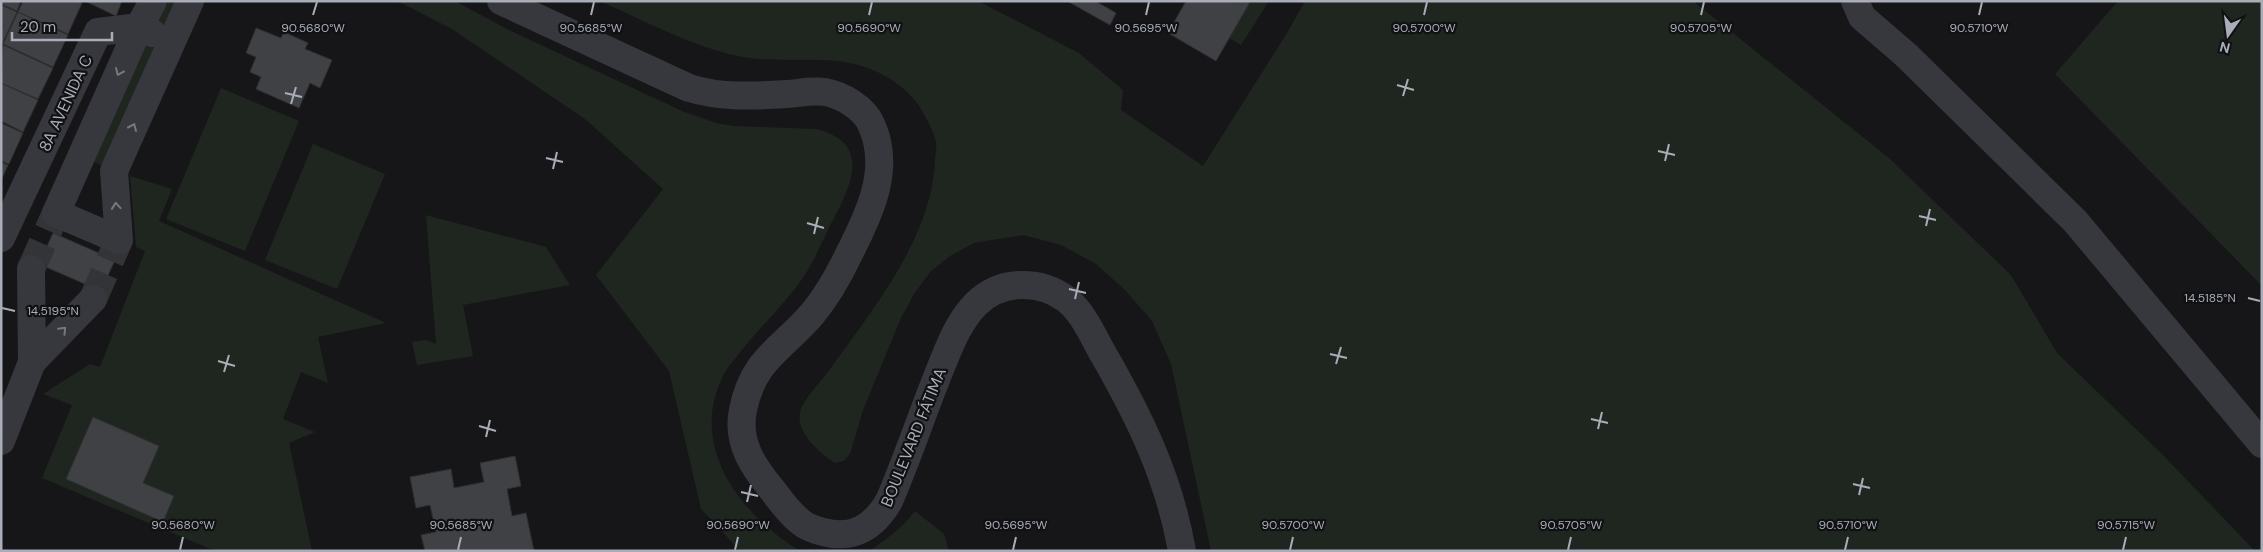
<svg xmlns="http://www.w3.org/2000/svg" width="2263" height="552" font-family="'DM Sans',sans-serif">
<rect width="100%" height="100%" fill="#161618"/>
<!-- green -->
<path fill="#1e261f" d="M153,1H190L114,171L81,156Z
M397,1H455L509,30L682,111L716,123L733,126L816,129C877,144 847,192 829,228C821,244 814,261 804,276C786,303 761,326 741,351C736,358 729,365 725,372C686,444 739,514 800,551H740L701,509L669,371L596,275L663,189L585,119L452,29Z
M599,1H978L1079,53L1123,90L1121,110L1203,166L1287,33L1305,1H1693L1889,158L2011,275L2057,353L2163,455L2255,551H1211L1171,364L1152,321L1125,290L1096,264L1061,245L1023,235L974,243L950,256L931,271L914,294L901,318L863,410L850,454L844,461L835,463C820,453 796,433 800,413C802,400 822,381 830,369C873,309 932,237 935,161C935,155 937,148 936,142C934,133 928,122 924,114C917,100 905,89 893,81C843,46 788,68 733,55C686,44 644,20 599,1Z
M1248,1H1269L1241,45L1229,38Z
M2118,1H2262V286L2055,74Z
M221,88L299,121L245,251L166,219Z
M313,144L385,174L337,289L265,260Z
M130,176L172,189L159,221L386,323L318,337L328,383L301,372L283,419L315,432L289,443L312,551H215L42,478L72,405L43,394L90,364L100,367L145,251L136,247Z
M426,215L546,247L570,285L463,305L473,356L417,365L412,342L426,340L436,344Z
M915,511L944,534L949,551H869C887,539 902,528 915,511Z"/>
<!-- building -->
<path fill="#404145" stroke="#303034" d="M1,1H21L17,11L1,4Z
M23,1H79L82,3L68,34L18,12Z
M85,1H122L116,16Z
M1067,1H1095L1116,13L1110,25Z
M1186,1L1250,2L1216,61L1168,33Z
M1,5L17,12L2,44L1,43Z
M18,12L68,35L53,67L3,44Z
M256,28L281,38L284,32L308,43L305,49L332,60L320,88L310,83L299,108L256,89L261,77L250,72L256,57L246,53Z
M3,45L53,68L38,99L1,83Z
M1,83L38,100L23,132L1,121Z
M1,123L23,133L9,164L1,161Z
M1,162L8,165L1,181Z
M53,233L115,260L101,291L39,264Z
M93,417L159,446L143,483L174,496L163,522L66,479Z
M515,456L521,486L507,489L512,516L526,513L534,551H425L421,535L436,532L430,505L416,508L410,477L451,469L454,488L484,482L480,463Z"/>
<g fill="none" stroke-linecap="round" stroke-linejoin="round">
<!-- minor-tunnel -->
<path stroke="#333438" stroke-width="28" stroke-dasharray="28 14" stroke-linecap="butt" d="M31,269L56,213
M93,299L119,240"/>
<!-- minor -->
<path stroke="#37383d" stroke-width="28" d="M153,1L139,27L56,213L119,240L114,171L190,1
M501,1L689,88C721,98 754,96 787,94C800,93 813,90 825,92C842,95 864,108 871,124C892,168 869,215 849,254C839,275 828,295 813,313C784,348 753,358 743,410C736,443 754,468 774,492C782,503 791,515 802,523C808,528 816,530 823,532C853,540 874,527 889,501C908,457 923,411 941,367C950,345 959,321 976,304C1000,280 1039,279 1066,299C1082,311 1092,334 1102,352C1139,416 1169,477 1182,551
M1855,1L1862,17L1906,55L2075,221L2262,444
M1,238L98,32L139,27L152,33
M32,362L93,299
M1,441L32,362L31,269"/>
</g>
<!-- one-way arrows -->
<defs><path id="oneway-chevron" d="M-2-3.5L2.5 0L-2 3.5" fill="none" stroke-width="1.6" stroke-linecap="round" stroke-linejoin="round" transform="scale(1.25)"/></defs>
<g stroke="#757881">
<use href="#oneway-chevron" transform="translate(119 72) rotate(114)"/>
<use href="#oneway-chevron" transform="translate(133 127) rotate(-66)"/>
<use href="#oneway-chevron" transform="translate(116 206) rotate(-95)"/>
<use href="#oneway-chevron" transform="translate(63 330) rotate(-46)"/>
</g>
<!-- ticks -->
<path fill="none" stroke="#a8adb8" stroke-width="2" d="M313,15L317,2M591,15L594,2M869,15L872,2M1146,15L1149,2M1424,15L1427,2M1701,15L1704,2M1979,15L1982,2M1397,85L1414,90M285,93L302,97M1403,96L1408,79M291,104L296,87M1658,151L1675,155M546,158L563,162M1665,161L1669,144M553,169L557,152M1919,216L1936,220M807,223L824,228M1926,226L1930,209M814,234L818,217M1069,289L1086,293M2248,298L2260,301M1075,299L1079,282M2,308L15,311M1330,354L1347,358M218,361L235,366M1336,364L1341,347M224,372L229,355M1591,419L1608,423M479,426L496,431M1598,429L1602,412M486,437L490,420M1853,484L1870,488M741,492L758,496M1859,495L1863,478M747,502L751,485M180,550L183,537M458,550L461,537M735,550L738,537M1013,550L1016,537M1290,550L1293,537M1568,550L1571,537M1845,550L1848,537M2123,550L2126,537"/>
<g text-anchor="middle" stroke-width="4.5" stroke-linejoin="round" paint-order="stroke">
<!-- street labels -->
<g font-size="16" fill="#a8adb8" stroke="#111113">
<text transform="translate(65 103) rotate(-65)" y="6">8A AVENIDA C</text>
<text transform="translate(913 437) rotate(-68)" y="6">BOULEVARD FÁTIMA</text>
</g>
</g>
<g font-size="12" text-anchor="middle" fill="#a8adb8" stroke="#111113" stroke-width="4.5" stroke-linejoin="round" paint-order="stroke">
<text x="313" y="32">90.5680°W</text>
<text x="591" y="32">90.5685°W</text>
<text x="869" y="32">90.5690°W</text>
<text x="1146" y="32">90.5695°W</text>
<text x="1424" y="32">90.5700°W</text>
<text x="1701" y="32">90.5705°W</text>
<text x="1979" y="32">90.5710°W</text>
<text x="2210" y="302">14.5185°N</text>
<text x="53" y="315">14.5195°N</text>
<text x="183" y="529">90.5680°W</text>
<text x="461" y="529">90.5685°W</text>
<text x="738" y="529">90.5690°W</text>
<text x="1016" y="529">90.5695°W</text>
<text x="1293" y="529">90.5700°W</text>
<text x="1571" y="529">90.5705°W</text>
<text x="1848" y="529">90.5710°W</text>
<text x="2126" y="529">90.5715°W</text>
</g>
<!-- border -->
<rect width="2263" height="552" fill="none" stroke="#a8adb8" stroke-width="5"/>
<!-- north arrow -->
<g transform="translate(2228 35) rotate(194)" stroke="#111113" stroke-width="4" paint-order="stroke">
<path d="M0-4L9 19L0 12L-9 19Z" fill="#a8adb8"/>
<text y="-8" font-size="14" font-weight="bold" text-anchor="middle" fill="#a8adb8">N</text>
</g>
<!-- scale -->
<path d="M12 32v8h100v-8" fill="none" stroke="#a8adb8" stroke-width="2.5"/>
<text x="20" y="32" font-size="15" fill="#a8adb8" stroke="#111113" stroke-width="4" paint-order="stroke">20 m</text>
</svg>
